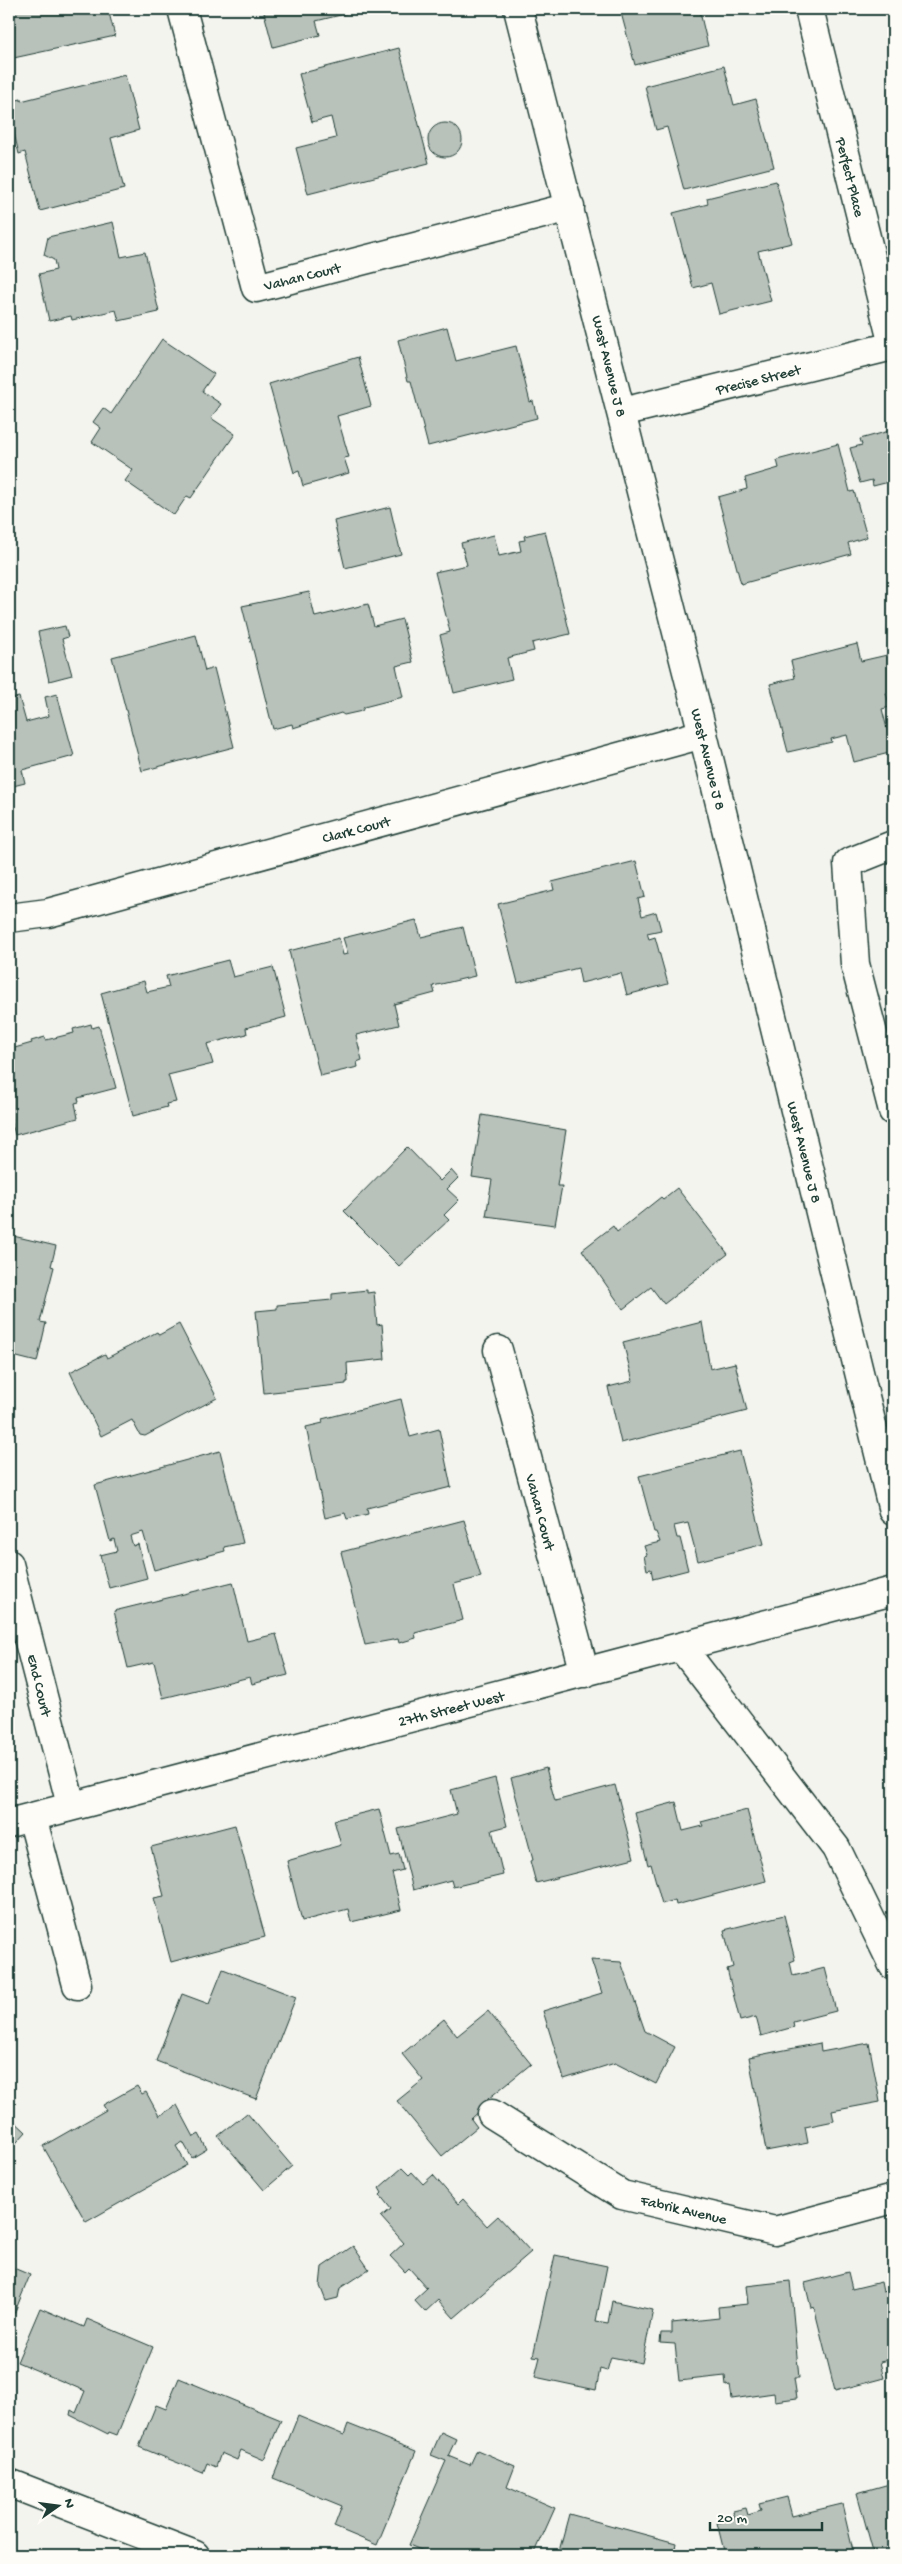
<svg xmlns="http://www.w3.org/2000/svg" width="902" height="2564" font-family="'Gochi Hand',sans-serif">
<rect width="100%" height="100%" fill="#f4f4ef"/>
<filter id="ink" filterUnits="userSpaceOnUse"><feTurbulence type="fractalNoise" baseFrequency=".02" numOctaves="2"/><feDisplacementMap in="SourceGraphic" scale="10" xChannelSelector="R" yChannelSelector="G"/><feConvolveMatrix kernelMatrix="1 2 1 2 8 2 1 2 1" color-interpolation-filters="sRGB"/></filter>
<g filter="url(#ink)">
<!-- building -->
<path fill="#b9c1bb" stroke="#1f3d34" d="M9,9H108L115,36L9,59Z
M263,9H357V11L316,21L320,35L273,47Z
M620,9H704L705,11L700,12L708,46L635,65Z
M399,48L429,163L308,194L296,148L336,138L331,117L312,122L299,74Z
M724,66L734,105L756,99L774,167L684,190L667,127L656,130L645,86Z
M125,75L139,130L111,138L124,189L40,211L25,152L19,154L9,112V102L21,99V101Z
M428 140a17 17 0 1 1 34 0a17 17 0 1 1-34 0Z
M776,181L792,243L758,251L771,301L719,314L711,283L693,288L673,213L708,204L707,198Z
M113,222L121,257L145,252L159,312L119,321L116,310L72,320L71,316L49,321L39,274L56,270L54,260L44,255L48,237Z
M447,327L456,361L516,346L530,402L533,401L537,418L428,446L411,381H408L398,340Z
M162,339L214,374L202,391L221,404L211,418L235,434L191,498L187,496L174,515L125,481L133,470L92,442L101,428L93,422L103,408L111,414Z
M358,357L371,406L337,416L349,457L344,458L349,473L303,486L299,471L294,473L269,384Z
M893,430V481L873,486L872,480L860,483L850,448L862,445L860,439Z
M838,444L850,492L854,491L867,537L848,543L851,554L741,584L718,497L747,489L745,478L779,468L777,460Z
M390,507L401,554L345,568L334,521Z
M545,531L570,634L532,643L534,651L507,658L512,679L454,693L440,635L450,632L435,572L467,565L461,543L494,535L499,556L521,551L519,541L525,540L524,536Z
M309,592L315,617L368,604L374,626L402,619L413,662L396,666L403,697L364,707L362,711L344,715L341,713L293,728L292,724L273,729L242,606Z
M65,626L68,637L62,639L72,675L49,681L38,632Z
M196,635L205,671L214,668L234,747L142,771L112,657Z
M857,644L861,661L887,655L893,678V691L886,693L890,707L882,709L893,752L854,762L847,735L831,739L832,742L788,752L770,684L795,678L791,661Z
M57,694L74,756L22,770L25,783L9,787V699L19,697L26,722L49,716L45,697Z
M636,861L645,897L638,899L642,916L656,912L661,930L647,933L649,939L655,937L668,984L627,995L621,973L581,983L578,968L518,983L498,904L554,890L552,882Z
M416,920L421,937L463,927L475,976L433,986L435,993L394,1004L399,1025L356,1035L362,1060L357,1062L358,1067L320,1076L289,951L339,938L343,955L348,954L343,938Z
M228,960L233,977L273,967L286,1017L246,1028L247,1034L207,1044L213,1064L168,1075L176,1102L166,1104L167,1107L133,1116L101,993L144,981L147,992L169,987L166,976Z
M91,1024L92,1028L99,1026L116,1088L78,1098L79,1102L75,1103L78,1118L15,1135L9,1112V1057L13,1056L11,1049L32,1043L31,1041L45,1037L46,1040L74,1033L73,1029Z
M482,1115L566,1130L557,1186H562L555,1225L486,1216L492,1180L472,1177Z
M407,1147L440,1181L451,1170L458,1178L447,1189L459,1200L444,1215L449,1220L399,1266L344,1211Z
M677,1188L728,1254L664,1304L651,1287L623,1309L582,1250L613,1226L617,1232L661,1197L663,1199Z
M9,1235L56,1246L51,1266L54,1267L40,1322L46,1323L37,1362L9,1355Z
M367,1290V1293L374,1292L377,1325L382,1324L385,1359L347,1363L348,1382H346V1384L264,1393L256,1311L277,1309V1305L332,1300V1294Z
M702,1322L710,1369L735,1363L747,1411L621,1443L608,1387L633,1381L623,1342Z
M179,1324L217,1398L145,1436L140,1435L132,1420L101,1436L70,1372L105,1354L107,1358L157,1332L159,1335Z
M401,1399L410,1437L439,1429L451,1487L367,1508L368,1514L347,1519L345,1513L325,1518L306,1427L323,1423L322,1419Z
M220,1451L243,1543L224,1547L225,1551L154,1570L143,1532L130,1536L133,1546L138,1544L147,1578L109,1588L100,1555L117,1551L114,1539L110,1541L95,1485Z
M740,1451L764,1544L698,1561L688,1523L674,1526L677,1538H680L688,1570L653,1579L651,1569L647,1570L644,1556L647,1555L644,1546L660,1542L656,1532H654L639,1476Z
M464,1520L481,1577L454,1584L463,1620L415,1633L416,1638L399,1643L398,1639L365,1645L341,1552Z
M233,1582L247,1641L276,1634L288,1675L252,1684L250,1677L163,1698L154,1662L128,1668L114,1611Z
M546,1768L555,1801L615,1785L634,1858L536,1883L530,1861L533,1860L511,1778Z
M495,1778L507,1826L492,1830L503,1875L453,1887L451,1880L413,1890L398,1829L457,1814L451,1790Z
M676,1802L683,1831L703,1826L701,1822L747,1810L766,1881L676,1905L675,1900L662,1904L651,1864L648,1865L635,1813Z
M379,1809L391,1856L399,1854L403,1870L392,1873L401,1910L351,1922L348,1909L302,1921L287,1861L341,1845L334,1820Z
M235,1825L265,1937L171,1962L154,1898L164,1896L151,1847Z
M784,1915L795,1960L790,1962L793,1976L825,1968L836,2011L793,2022L794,2027L761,2036L756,2017L740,2021L727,1969L733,1967L724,1930Z
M591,1960L621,1962L645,2031L675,2047L656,2084L615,2063L564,2079L543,2011L602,1993Z
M223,1969L296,1997L256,2099L156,2061L182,1994L209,2004Z
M488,2011L531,2064L483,2103L485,2106L471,2119L477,2127L442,2156L397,2101L423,2080L402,2054L444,2019L457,2036Z
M820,2043L821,2052L869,2043L880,2102L832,2111L834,2121L805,2127L808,2143L766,2151L749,2057Z
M137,2086L142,2094L146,2092L159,2116L177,2105L194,2137L199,2134L207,2149L192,2158L183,2142L176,2146L187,2165L86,2222L43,2146L106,2110L103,2105Z
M247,2113L292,2166L264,2190L218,2136Z
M9,2116L26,2132L9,2151Z
M402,2168L409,2175L412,2172L423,2184L433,2175L458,2204L463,2199L487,2226L498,2216L531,2252L454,2318L438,2300L425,2312L414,2300L427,2288L409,2268L405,2272L390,2256L404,2243L381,2217L391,2209L380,2195L382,2193L379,2188Z
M353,2246L369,2269L340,2288L338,2298L326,2301L320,2286L322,2267Z
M555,2255L607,2266L596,2321L608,2323L612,2301L653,2310L642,2363L611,2357L607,2371L600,2369L596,2390L535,2377L540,2357L533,2356Z
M9,2266L30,2275L9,2326Z
M848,2272L852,2289L881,2282L883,2292L893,2289V2359L880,2362L884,2378L835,2391L814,2307L811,2308L805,2283Z
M790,2281L799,2378H794L797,2398L775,2401L774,2393L732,2399L730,2385L726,2386L725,2376L679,2381L675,2344L660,2343L661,2333H672V2323L719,2318L718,2307L748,2304L746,2286Z
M40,2308L84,2327L87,2319L153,2347L117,2435L109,2432L108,2434L70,2415L71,2410L76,2413L85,2391L17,2362Z
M179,2378L281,2420L264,2460L241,2450L237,2460L221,2453L216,2467L207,2463L203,2473L139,2447L156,2405L166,2409Z
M298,2416L344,2435L348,2424L416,2451L377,2545L334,2527L342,2506L273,2478Z
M441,2432L456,2439L448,2456L470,2465L477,2450L515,2466L507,2487L555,2508L534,2555H433L409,2545L446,2461L431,2455Z
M893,2483V2555H874L857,2493Z
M787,2497L792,2516L842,2504L854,2555H725L717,2523L735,2518L733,2511L746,2508L748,2515L761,2511L759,2504Z
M569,2514L676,2543L675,2548L702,2555H558Z"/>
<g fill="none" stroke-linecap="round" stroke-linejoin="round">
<defs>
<path id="street" d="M182,9L256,288L570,207
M809,9L893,345
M622,412L893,346
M893,845L848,863L855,964L893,1111
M9,918L48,913L703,734
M498,1350L585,1673
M9,1564L71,1805
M682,1648L836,1848L893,1965
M32,1817L77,1985
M9,1823L893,1591
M492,2114L622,2195L775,2231L893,2199
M9,2483L195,2555"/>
<path id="secondary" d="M518,9L703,734L893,1511"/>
</defs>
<!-- street casing -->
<use href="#street" stroke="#1f3d34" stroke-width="31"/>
<!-- secondary casing -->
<use href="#secondary" stroke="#1f3d34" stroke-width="31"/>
<!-- street -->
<use href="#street" stroke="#fdfcf7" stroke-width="28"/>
<!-- secondary -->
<use href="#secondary" stroke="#fdfcf7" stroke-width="28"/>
</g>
</g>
<g text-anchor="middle" stroke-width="4" stroke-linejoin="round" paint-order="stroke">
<!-- street labels -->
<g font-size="15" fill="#1f3d34" stroke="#fdfcf7">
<text transform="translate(851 177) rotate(76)" y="5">Perfect Place</text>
<text transform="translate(302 276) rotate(-14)" y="5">Vahan Court</text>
<text transform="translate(610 366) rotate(76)" y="5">West Avenue J 8</text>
<text transform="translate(758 379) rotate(-14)" y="5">Precise Street</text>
<text transform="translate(709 759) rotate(76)" y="5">West Avenue J 8</text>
<text transform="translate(356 829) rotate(-15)" y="5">Clark Court</text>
<text transform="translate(805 1152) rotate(76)" y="5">West Avenue J 8</text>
<text transform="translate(541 1512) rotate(75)" y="5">Vahan Court</text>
<text transform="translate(40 1685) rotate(76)" y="5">End Court</text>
<text transform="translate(451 1708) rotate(-14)" y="5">27th Street West</text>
<text transform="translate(684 2209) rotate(13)" y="5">Fabrik Avenue</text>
</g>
</g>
<!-- margin -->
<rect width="902" height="2564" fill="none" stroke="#fdfcf7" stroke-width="30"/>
<rect x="15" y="15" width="872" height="2534" fill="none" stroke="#1f3d34" stroke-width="2" filter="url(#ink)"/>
<!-- north arrow -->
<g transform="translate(58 2506) rotate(76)" stroke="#fdfcf7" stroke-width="4" paint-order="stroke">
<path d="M0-4L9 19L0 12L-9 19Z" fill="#1f3d34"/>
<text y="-8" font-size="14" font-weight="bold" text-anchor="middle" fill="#1f3d34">N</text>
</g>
<!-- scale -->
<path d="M710 2522v8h112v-8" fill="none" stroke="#1f3d34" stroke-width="2.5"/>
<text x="717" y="2522" font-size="15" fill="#1f3d34" stroke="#fdfcf7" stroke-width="4" paint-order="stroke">20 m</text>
</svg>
